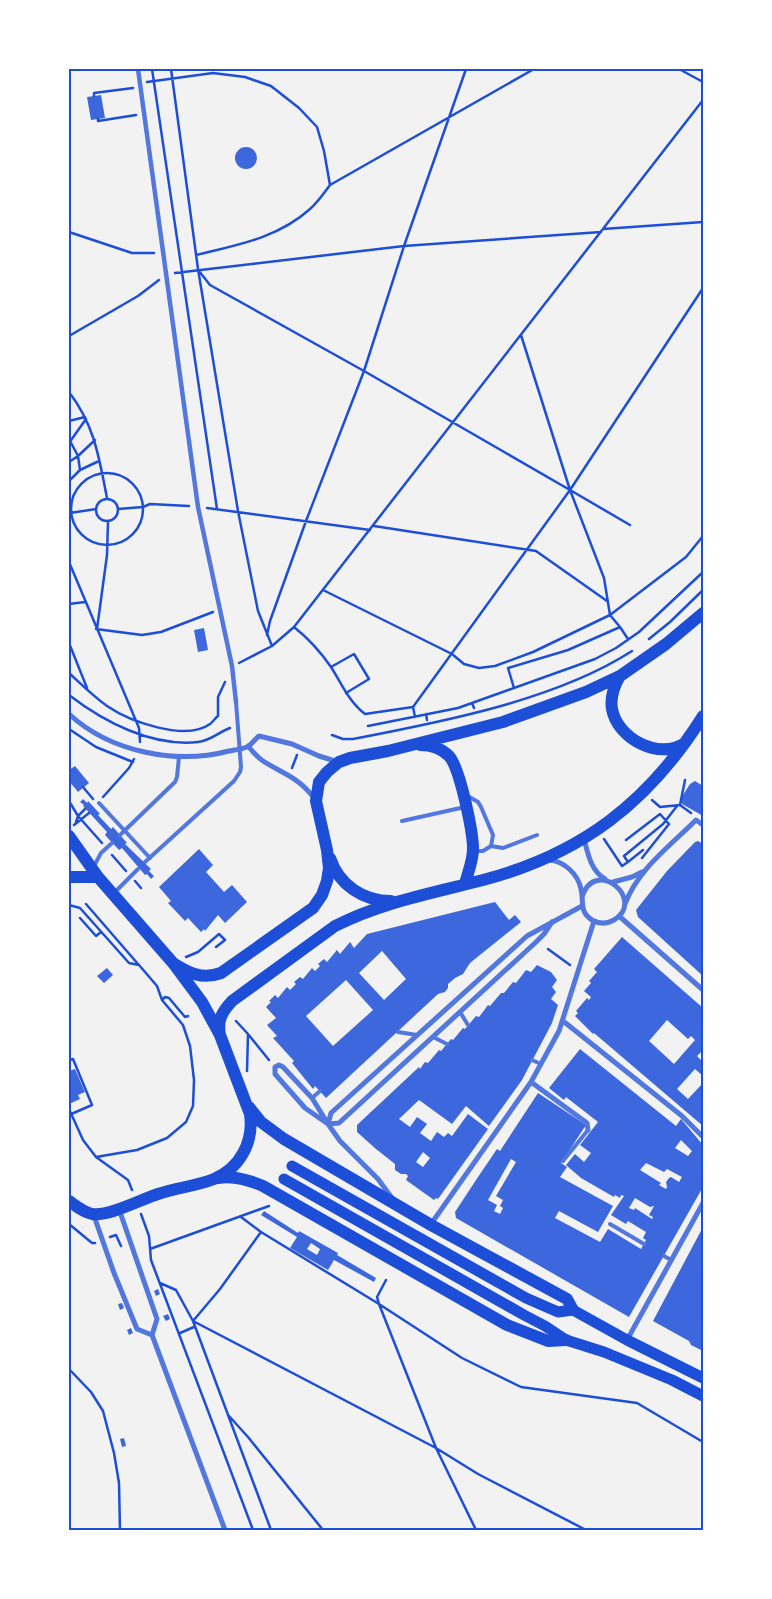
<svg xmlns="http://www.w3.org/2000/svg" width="772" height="1599" font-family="'Asap Condensed',sans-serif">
<rect width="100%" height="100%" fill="#f2f2f2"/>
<!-- building -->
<path fill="#3d67dc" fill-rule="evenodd" d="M101,95L105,118L91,120L87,97Z
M235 158a11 11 0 1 1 22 0a11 11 0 1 1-22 0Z
M204,628L208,650L198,652L194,630Z
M75,766L89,783L78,792L69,781V770Z
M695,781L703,786V816L682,804L681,798L690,784Z
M83,799L87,803L88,801L90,803L100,814L98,815L111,829L113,827L127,843L125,844L151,869L149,871L154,876L151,879L147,874L145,875L122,848L119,850L105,835L107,832L83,806L84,805L80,802Z
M698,841L703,844V976L638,917L636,910L667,871L695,842Z
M199,849L213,865L206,872L224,892L232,885L247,902L225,923L218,915L205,931L204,929L201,932L188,918L185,921L168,903L171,901L159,887Z
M495,902L509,920L515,915L521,922L470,963L463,974L455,978L448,984V988L445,992L438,994L326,1098L315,1086L313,1089L292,1063L294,1061L273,1038L277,1036L267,1025L276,1018L266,1007L271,1002L269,1001L275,995L278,998L287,987L290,990L296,984L294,982L300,977L303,979L312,968L315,971L320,966L318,964L324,959L327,962L337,950L340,954L350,942L354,948L367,934ZM382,951L406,979L384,1000L359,973ZM346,980L373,1010L333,1046L306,1016Z
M622,937L703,1008V1050L697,1056L703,1062V1076L695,1069L677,1089L688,1099L703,1083V1126L594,1033L593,1034L575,1016L578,1013L576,1011L587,998L589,1000L591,997L584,991L591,983L589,981L597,972L594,969ZM667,1020L688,1039L691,1036L695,1040L674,1064L649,1041Z
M537,965L551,972L557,980L552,987L556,992L551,999L558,1005L552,1023L522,1080L489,1126L466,1106L452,1124L419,1100L399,1119L410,1127L417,1117L427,1124L420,1133L431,1141L437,1132L444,1137L448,1133L452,1136L468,1114L488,1129L438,1199L436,1198L434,1200L406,1180L408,1176L406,1174H401L395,1170V1164L376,1149L357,1132V1125L419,1067L420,1069L425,1062L428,1063L439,1050L441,1051L451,1039L453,1040L463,1028L465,1029L476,1016L479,1017L488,1005L490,1006L501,993H504L513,982L516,983L526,970L531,972ZM423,1152L430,1158L423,1167L416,1162Z
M107,968L113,975L104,983L97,976Z
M580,1049L676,1126L681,1119L703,1145V1187L629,1317L456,1218L455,1212L478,1177L497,1149L500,1151L538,1093L586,1125L561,1163L567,1167L560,1177L613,1206L598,1232L559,1211L555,1218L600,1242L608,1229L641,1249L646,1240L643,1238L646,1232L628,1221L626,1224L611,1215L624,1196L621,1195L620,1198L615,1195L614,1197L581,1178L566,1165L575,1154L584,1162L591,1153L580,1145L598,1122L566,1097L564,1100L549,1088ZM681,1140L692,1151L688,1156L675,1148ZM511,1159L516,1162L496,1196L503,1200L500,1206L503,1208L500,1214L494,1211L497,1205L488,1200ZM646,1163L664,1172L667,1169L682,1177L679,1182L671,1177L669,1178L666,1182L667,1187L666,1189L659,1185L661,1183L640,1170ZM635,1198L650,1207L654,1206L649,1215L653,1217L652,1219L635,1208L634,1210L629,1208Z
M75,1069L85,1092L78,1095L80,1099L69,1104V1071Z
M264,1211L298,1233L299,1231L338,1253L337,1255L376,1278L374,1282L334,1260L328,1270L290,1248L297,1237L261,1215ZM311,1243L320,1249L317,1255L307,1249Z
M703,1227V1351L691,1345L689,1341L653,1321Z
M158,1289L160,1294L156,1296L154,1291Z
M122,1303L124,1308L120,1310L118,1304Z
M168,1314L170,1319L166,1321L163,1316Z
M131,1328L133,1333L129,1335L127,1330Z
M124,1438L126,1446L122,1447L120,1439Z"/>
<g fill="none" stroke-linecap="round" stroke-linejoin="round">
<!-- path -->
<path stroke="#1d4ed8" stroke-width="2.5" d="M152,69L217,509
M171,69L198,269L238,511L258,611L272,646
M679,69L703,82
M147,82L213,73L245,77L271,86L299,108L317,127L324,151L330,185C324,193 318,202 310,209C278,238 237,245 196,255
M94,96V93L133,88
M98,119V121L136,115
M330,185L534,69
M603,229L703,222
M69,232L132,253H154
M199,271L210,285L364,371L570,490L604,578L610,615L620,627
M175,273L404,246L601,232
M521,335L570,490L630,525
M69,336L138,296L159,280
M69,392C95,426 99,458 107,498
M69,421L85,417
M69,439L78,456L80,470
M69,443L86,419
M69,462L78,456L95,440
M71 509a36 36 0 1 1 72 0a36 36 0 1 1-72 0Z
M69,481L80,470L99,461
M96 510a11 11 0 1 1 22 0a11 11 0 1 1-22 0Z
M207,508L370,530
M118,509L143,507L150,504L189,506
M70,513L96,509
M374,526L536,551L607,601
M69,562L139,728L140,742
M323,590L452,654L464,664L479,668L495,666L533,652L610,615L686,557L703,536
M69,604L85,602
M294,627C309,639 320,651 331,667C342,684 349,702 365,714L413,707
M96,629L142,635L161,632L213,612
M97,629L107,555L108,521
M267,635L270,621L306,521L364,371L404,246L466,69
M649,639L670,622L703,590
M69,643L87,688
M239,663L272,646L294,627L703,100
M331,667L354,654L369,679L346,693
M69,673C81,684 93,696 107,706C129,721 185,742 210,724C213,722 215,718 218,716V697L225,682
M514,688L508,668L568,650L620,627L628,639
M69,695C104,722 152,747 198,742C210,741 219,732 230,728
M472,703L474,708
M426,714L427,720
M415,717L413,707L570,490L703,288
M368,726L458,708L595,659L616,648L639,632L703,572
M69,729L96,747L133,762
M332,735L343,739H353C442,722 556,700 632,651
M292,768L297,755
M83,787L93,799
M103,797L129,768L134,759
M652,800L660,807L680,805L691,813
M69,801L78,816L102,843
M680,805L685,780
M76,822L78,816L85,809
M74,825L89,813
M604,839L622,866L628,862
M626,840L660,814L669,824L642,858
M643,850L628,862L624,856L663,824L677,806
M112,855L126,871
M135,881L141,888
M86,904L138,964
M69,905L80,908L129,963L139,965L157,986L162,1000L183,1025L190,1046L194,1080L193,1106L186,1122L167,1138L137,1150L96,1157
M80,918L96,936L101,932
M548,949L570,965
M186,957L198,952L219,934L225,940L216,947
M162,1000L165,997L169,998L185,1017L188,1016
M236,1021L248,1034
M69,1060L73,1059L92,1105L69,1115
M247,1071L248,1034L269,1060
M69,1109L83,1140L96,1157L128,1180L132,1190
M141,1214L149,1236L151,1260L253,1530
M241,1217L261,1232L379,1304L462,1358L521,1387L637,1403L703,1442
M69,1224L92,1243H95
M110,1237L116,1235L121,1246
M150,1249L269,1206
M386,1280L377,1297L379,1304L436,1448L476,1530
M160,1283L176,1290L193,1321L271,1530
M193,1321L436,1448L478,1474L586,1530
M193,1321L220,1289L261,1232
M180,1333L194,1327
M69,1369L91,1392L103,1411L114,1453L119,1483L120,1530
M229,1416L248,1437L323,1530"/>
<!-- service -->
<path stroke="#5277de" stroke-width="4" d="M466,795L478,802L481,807L493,835L491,846L483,851H475
M99,803L150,858
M402,821L465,807
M120,835L175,782L177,777L179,757
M491,846L503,848L537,835
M145,862L234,781L240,772L241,767L236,702
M94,866L101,853L112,843
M115,892L138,869
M460,1012L468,1025
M398,1032L417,1035
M433,1037L447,1044
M532,1060L541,1064
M312,1098L320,1091
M563,1161L588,1130
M610,1224L644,1244
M664,1256L671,1260"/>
<!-- pedestrian -->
<path stroke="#5277de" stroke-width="4.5" d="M138,69L198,507L232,666L236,702"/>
<!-- minor -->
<path stroke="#5277de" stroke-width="5" d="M69,714C110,752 176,765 229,751C234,750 242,749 247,747C251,745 255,739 259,736L292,744L319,756L338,762
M248,746C252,751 257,757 263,761C285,775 297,776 315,799
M584,839C588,854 591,871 605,879
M549,860C564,861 578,874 581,889C584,901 579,912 592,920C599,924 607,924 614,920C647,900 595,856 582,897
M613,882L632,877L642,872
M625,904C638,869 670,846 696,820L703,825
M619,916L703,990
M563,1021L682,1116L703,1137
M531,1082L587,1123L588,1130
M328,1124L331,1113L527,936L582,906
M392,1198L378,1179L340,1141L328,1124L312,1098L283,1067L279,1065L275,1067V1074L305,1108L328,1124L339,1123L535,943L544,934L552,922
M119,1209L157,1319L152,1335L225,1530
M94,1216L114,1273L137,1329L152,1335
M431,1224L531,1082L559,1031L594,921
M627,1340L703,1203"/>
<!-- primary -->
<path stroke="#1d4ed8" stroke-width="11" d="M292,1166L526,1298L558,1312L573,1310L627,1340L703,1378
M284,1179L524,1315L545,1326L566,1340L604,1352L672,1380L703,1396"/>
<!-- trunk -->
<path stroke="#1d4ed8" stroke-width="12" d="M620,676C614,686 610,697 612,709C617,738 659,761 685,743
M420,745C431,745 441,748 449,756C460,768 473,832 473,849C473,861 468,872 465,884
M69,836L98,877L173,963L202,1002L220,1035L250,1114C254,1142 240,1168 214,1179C196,1186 176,1188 158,1194C142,1199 108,1217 92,1214C83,1212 76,1206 69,1201
M330,858C339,885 363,901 391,901
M69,877H98
M173,963C189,973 202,980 221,973L313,908L322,895L327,881L329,868L327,850L316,801L319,782L327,772L339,762L350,758L388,751L503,722L586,692L620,676L666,644L703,613
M220,1035C217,1020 222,1012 232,1001L335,926C382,902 433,893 483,880C582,854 649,802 703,716
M249,1107L261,1122L284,1139L431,1225L567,1299L573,1310
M218,1178C233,1175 249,1180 263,1186L507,1325L548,1341L566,1340"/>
</g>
<!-- border -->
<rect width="772" height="1599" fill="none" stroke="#ffffff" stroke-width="140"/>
<rect x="70" y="70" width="632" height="1459" fill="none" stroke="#1d4ed8" stroke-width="2"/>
</svg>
